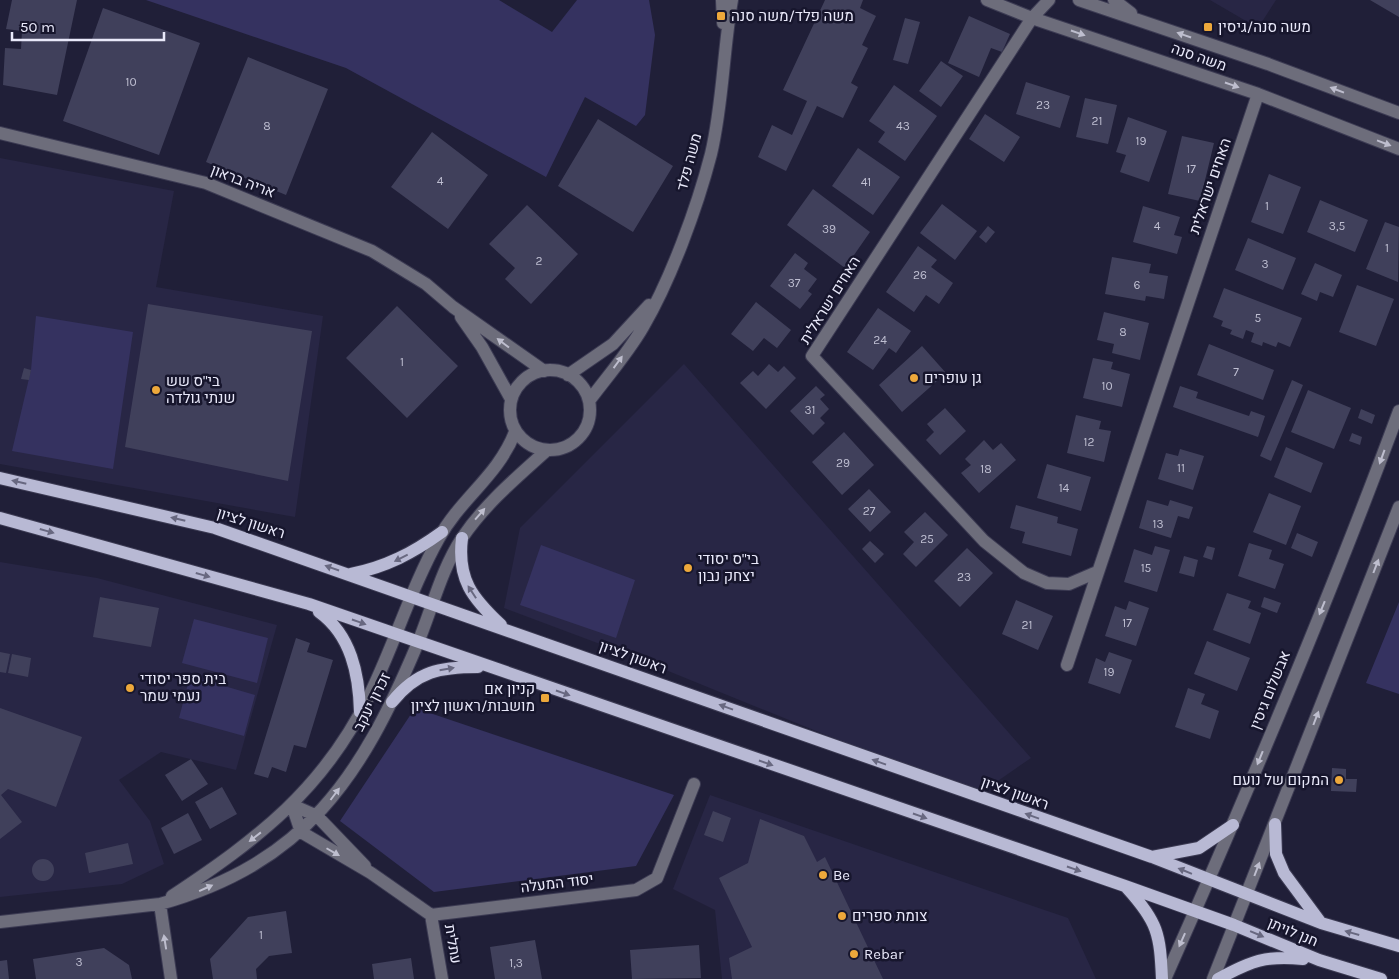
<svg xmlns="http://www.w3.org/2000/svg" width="1399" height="979" font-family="Karla,Heebo,sans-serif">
<rect width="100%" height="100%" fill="#201f38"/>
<!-- built -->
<path fill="#282645" d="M1210,0H1276L1258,28Z
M0,158L174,191L156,287L323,316L295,517L0,464Z
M684,364L1031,758L976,796L624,653L504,608L520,528Z
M0,562L97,578L277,625L236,770L161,752L119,780L150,821L164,864L122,884L0,897Z
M710,795L1068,918L1096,979H722L715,910L673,889Z"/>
<!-- green -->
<path fill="#353260" d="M146,0H499L552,32L577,0H649L655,35L645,115L636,126L585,97L546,177L346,68Z
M36,316L133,332L113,469L12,451L31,370Z
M541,545L635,580L616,638L520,605Z
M1399,602V694L1366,683Z
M194,619L268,638L257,683L182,663Z
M190,676L255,695L244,736L179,718Z
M415,708L674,795L636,866L434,892L340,821Z"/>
<!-- building -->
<path fill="#40405b" d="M12,0H77L57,95L3,85L5,48L21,49L22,31L6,29Z
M825,0H863L860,8L876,16L862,45L868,48L851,83L858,87L843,118L817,106L786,171L758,157L772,125L792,135L807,101L783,90Z
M1370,0H1399V17Z
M103,8L200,43L159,155L63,121Z
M969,16L1010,34L1002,52L991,48L979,77L948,63Z
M905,18L920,22L908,64L893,60Z
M248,57L328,89L286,195L206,162Z
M941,61L963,76L941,107L919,91Z
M1026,82L1070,96L1060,128L1016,114Z
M894,85L937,116L905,161L878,142L885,132L869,121Z
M1085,98L1117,105L1108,144L1076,137Z
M985,114L1020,137L1004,162L969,139Z
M1128,117L1167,131L1149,182L1120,172L1126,155L1116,152Z
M598,119L673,166L633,232L558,186Z
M432,132L488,175L448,229L391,187Z
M1182,136L1214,143L1200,201L1168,194Z
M858,148L900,177L873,215L832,186Z
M1269,174L1301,187L1283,234L1251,222Z
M813,189L870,232L845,268L787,225Z
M1320,200L1368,220L1355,252L1307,232Z
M942,204L977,231L955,260L920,233Z
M527,205L578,254L531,304L505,279L515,268L489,244Z
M1143,206L1180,217L1174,235L1182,237L1177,254L1133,242Z
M1385,222L1399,227L1398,282L1366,269Z
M988,226L995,232L986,243L979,237Z
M1248,238L1296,258L1283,290L1235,270Z
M918,246L937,260L931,267L953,283L939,304L926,295L914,312L886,292Z
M795,253L808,263L804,269L817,279L808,291L812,294L800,309L770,286Z
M1112,257L1151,264L1149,273L1168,276L1164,299L1146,296L1145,301L1105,294Z
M1315,263L1342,275L1333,297L1320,292L1317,301L1301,294Z
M1357,285L1394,299L1376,346L1339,332Z
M1224,288L1302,318L1290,347L1278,342L1276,347L1263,342L1262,346L1251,342L1254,333L1246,330L1243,339L1230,334L1232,330L1221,326L1223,321L1213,317Z
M756,302L791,330L777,348L764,338L753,351L731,334Z
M148,304L312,331L288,481L125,447Z
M397,306L458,366L407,418L346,358Z
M878,308L911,331L896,353L889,348L873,370L847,352Z
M1104,312L1149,323L1140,360L1112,353L1114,344L1097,340Z
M1209,344L1274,370L1263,400L1197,375Z
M922,346L946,373L902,412L879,385Z
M1093,358L1113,362L1111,369L1130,374L1122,407L1083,398Z
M769,364L778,372L784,366L796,378L766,409L740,383L753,371L758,376Z
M24,368L31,370L29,380L21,379Z
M1292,380L1303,385L1271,461L1260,456Z
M816,386L825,395L820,399L829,409L820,418L825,423L813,435L790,411Z
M1180,386L1198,392L1196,398L1249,416L1251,411L1265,416L1258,437L1173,407Z
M1308,390L1351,408L1334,449L1291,432Z
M945,408L966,431L940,455L926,440L934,432L927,424Z
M1361,409L1375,415L1372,424L1358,418Z
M1076,415L1101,421L1099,429L1111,431L1104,462L1067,453Z
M844,432L874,465L842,495L812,462Z
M1352,433L1362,437L1360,445L1349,441Z
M984,440L993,450L1001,443L1016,460L979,493L961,473L971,465L965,459Z
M1286,447L1323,463L1311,493L1274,477Z
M1180,449L1204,456L1193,490L1158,479L1166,453L1178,456Z
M1047,464L1091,477L1081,511L1037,498Z
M869,489L891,512L870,532L848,509Z
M1269,493L1301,506L1286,545L1253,532Z
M1147,500L1168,506L1170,500L1193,507L1189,519L1178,516L1171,538L1139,528Z
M1016,505L1058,517L1057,523L1078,529L1071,556L1022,543L1025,532L1010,528Z
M925,512L948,535L916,567L903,554L914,542L904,532Z
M1297,533L1318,542L1312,557L1291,548Z
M870,541L884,554L875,563L862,549Z
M1249,543L1272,550L1269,559L1284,564L1275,589L1238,576Z
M1155,546L1170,550L1157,592L1124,582L1134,549L1152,555Z
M1207,546L1215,548L1212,560L1203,557Z
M967,548L993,573L960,607L934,581Z
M1184,556L1198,560L1194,577L1179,573Z
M1227,593L1251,601L1248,608L1261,613L1250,644L1213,630Z
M100,597L159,608L151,647L93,637Z
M1264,597L1281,603L1277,613L1261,607Z
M1016,600L1053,616L1038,650L1002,634Z
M1129,601L1149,608L1136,646L1105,636L1115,606L1126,610Z
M296,638L310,643L307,652L333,660L306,748L294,745L286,772L272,767L268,778L254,774Z
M1207,641L1250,658L1237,691L1194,674Z
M0,652L10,654L6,673L0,672Z
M1109,652L1132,660L1120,694L1088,683L1096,658L1105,662Z
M12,654L31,658L28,677L8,673Z
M1188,688L1205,694L1201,704L1219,711L1210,739L1175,727Z
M0,708L82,737L56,807L8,789L1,795L22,822L0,839Z
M191,759L208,784L182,801L165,775Z
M1332,768L1346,769V779H1357L1356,792L1331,791Z
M222,787L237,814L210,829L195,802Z
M713,811L731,818L723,842L704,835Z
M188,813L202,840L174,854L161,828Z
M760,819L804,836L817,862L825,857L883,979H732L729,958L752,947L719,878L748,863Z
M128,843L133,864L89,873L85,853Z
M32 870a11 11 0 1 1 22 0a11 11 0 1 1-22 0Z
M286,911L292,953L269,956L256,969L257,979H213L210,959L248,917Z
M535,940L542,979H495L490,947Z
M699,945L701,978L632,979L630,950Z
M104,948L129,965L132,979H36L33,959Z
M411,958L414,979H374L372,964Z
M7,960L9,979H0V961Z"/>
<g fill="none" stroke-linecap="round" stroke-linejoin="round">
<defs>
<path id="minor" d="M722,0L723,23
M987,0L1032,18L1258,94L1399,149
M1049,0L1032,18L812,356L984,541L1024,573L1047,583L1069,584L1097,572
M1079,0L1268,64L1399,113
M1114,0L1131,13
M0,133L206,183L372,251L426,284L453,307L544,371
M461,317L482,347L511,399
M510 410a40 40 0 1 1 80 0a40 40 0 1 1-80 0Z
M568,375L613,344L649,305
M589,401C607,377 628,353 643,327C671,279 697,208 711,154C723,104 723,51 732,0
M1067,665L1258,94
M292,805L301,832L371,873L431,915L636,890L657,878L694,784
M292,805L317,816L365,866
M172,896C258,839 324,789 370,694C395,643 411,588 439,538C461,498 498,476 515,432
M160,904L171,979
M431,915L442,979
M0,922L160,904C305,863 361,778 417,645C432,609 441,570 462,538C485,504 516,478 546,451
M1165,979C1248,792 1328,603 1399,411
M1213,979L1399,507"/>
<path id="major" d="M0,478L215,528L1152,857L1321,923L1399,946
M0,518L309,604L1125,886L1234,925L1319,960L1381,979
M462,538C457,579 472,598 501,625
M351,574C386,567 413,553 442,532
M319,612C351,635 359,674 360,712
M392,702C417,671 440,667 478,667
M1275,824L1276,854L1284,873L1321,923
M1152,857L1199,848L1233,825
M1127,888C1158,922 1160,934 1162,979
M1218,979C1251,961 1266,955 1303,959"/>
</defs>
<!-- minor casing -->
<use href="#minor" stroke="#3c3b53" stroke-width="14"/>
<!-- major casing -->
<use href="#major" stroke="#3c3b53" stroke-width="14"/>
<!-- minor -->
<use href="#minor" stroke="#6d6d7b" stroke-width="12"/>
<!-- major -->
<use href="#major" stroke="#b8b9d4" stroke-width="12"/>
</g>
<!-- one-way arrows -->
<defs><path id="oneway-solid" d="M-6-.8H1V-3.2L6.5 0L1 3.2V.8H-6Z" transform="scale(1.25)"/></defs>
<g fill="#bebece">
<use href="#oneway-solid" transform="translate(1078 33) rotate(19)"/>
<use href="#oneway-solid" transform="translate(1184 35) rotate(-161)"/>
<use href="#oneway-solid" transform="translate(1232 85) rotate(19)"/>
<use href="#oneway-solid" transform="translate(1337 90) rotate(-159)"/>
<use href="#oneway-solid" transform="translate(1384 143) rotate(21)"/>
<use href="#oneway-solid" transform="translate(503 343) rotate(-143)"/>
<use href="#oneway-solid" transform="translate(618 362) rotate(-54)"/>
<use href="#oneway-solid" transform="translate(1382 457) rotate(110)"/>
<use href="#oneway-solid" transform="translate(480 514) rotate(-49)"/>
<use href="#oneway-solid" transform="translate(1376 566) rotate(-69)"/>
<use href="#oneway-solid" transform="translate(1322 608) rotate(112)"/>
<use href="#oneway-solid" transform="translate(1316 718) rotate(-69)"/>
<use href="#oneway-solid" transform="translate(1260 758) rotate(112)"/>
<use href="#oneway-solid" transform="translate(335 794) rotate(-53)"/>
<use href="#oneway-solid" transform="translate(255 837) rotate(142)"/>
<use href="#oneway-solid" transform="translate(333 852) rotate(30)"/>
<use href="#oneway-solid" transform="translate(1257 869) rotate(-69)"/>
<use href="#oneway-solid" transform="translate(206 888) rotate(-24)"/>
<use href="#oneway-solid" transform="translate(1182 940) rotate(114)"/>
<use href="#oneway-solid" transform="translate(165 942) rotate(-99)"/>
</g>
<g fill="#686880">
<use href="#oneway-solid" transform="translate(19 482) rotate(-167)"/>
<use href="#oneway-solid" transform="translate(178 519) rotate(-167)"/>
<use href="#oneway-solid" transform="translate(47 531) rotate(16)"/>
<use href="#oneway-solid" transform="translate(401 558) rotate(153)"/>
<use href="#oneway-solid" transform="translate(332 568) rotate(-161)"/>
<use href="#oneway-solid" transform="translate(203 575) rotate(16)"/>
<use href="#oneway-solid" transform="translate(472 592) rotate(-123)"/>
<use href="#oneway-solid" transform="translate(359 622) rotate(19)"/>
<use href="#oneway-solid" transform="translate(447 669) rotate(-10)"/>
<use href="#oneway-solid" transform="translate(563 693) rotate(19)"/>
<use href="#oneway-solid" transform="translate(726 707) rotate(-160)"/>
<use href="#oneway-solid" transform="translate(879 762) rotate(-160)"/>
<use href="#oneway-solid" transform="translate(766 763) rotate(19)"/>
<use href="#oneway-solid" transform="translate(920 816) rotate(19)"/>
<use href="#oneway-solid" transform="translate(1032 816) rotate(-160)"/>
<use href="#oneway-solid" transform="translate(1074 869) rotate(19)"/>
<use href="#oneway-solid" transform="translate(1185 871) rotate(-158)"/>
<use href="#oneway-solid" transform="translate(1352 933) rotate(-164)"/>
<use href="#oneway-solid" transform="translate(1257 934) rotate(23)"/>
</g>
<!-- markers -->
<g fill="#eda83b" stroke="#17162d" stroke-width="2">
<rect x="716" y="11" width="10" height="10" rx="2.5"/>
<rect x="1203" y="22" width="10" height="10" rx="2.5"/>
<circle cx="914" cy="378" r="5"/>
<circle cx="156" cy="390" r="5"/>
<circle cx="688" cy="568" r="5"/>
<circle cx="130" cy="688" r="5"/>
<rect x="540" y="693" width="10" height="10" rx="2.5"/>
<circle cx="1339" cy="780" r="5"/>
<circle cx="823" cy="875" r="5"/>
<circle cx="842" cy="916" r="5"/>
<circle cx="854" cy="954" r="5"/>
</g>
<g text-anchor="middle" stroke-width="5" stroke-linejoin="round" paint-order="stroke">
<!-- number labels -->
<g font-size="12" fill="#bfbfd2">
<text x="131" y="86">10</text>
<text x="1043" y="109">23</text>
<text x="1097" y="125">21</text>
<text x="267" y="130">8</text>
<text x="903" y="130">43</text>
<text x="1141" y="145">19</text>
<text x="1191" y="173">17</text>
<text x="440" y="185">4</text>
<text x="866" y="186">41</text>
<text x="1267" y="210">1</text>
<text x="1157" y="230">4</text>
<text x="1337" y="230">3,5</text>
<text x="829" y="233">39</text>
<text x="1387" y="252">1</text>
<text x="539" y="265">2</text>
<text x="1265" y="268">3</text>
<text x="920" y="279">26</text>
<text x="794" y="287">37</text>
<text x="1137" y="289">6</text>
<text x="1258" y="322">5</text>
<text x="1123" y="336">8</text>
<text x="880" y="344">24</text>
<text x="402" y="366">1</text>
<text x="1236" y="376">7</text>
<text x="1107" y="390">10</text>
<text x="810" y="414">31</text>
<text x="1089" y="446">12</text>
<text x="843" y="467">29</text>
<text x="1181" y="472">11</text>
<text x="986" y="473">18</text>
<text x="1064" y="492">14</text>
<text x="869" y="515">27</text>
<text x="1158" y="528">13</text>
<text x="927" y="543">25</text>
<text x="1146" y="572">15</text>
<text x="964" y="581">23</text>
<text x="1127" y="627">17</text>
<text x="1027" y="629">21</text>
<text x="1109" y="676">19</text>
<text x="261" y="939">1</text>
<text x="79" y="966">3</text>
<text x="516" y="967">1,3</text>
</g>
<!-- poi labels -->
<g font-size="15" fill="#e9e9fa" stroke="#17162d" text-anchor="start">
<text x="731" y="21">משה פלד/משה סנה</text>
<text x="1218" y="32">משה סנה/גיסין</text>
<text x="924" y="383">גן עופרים</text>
<text x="166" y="386">בי"ס שש<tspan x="166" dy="17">שנתי גולדה</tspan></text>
<text x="698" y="564">בי"ס יסודי<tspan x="698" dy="17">יצחק נבון</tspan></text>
<text x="140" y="684">בית ספר יסודי<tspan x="140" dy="17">נעמי שמר</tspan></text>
<text x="535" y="694" text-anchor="end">קניון אם<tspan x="535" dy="17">מושבות/ראשון לציון</tspan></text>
<text x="1329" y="785" text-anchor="end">המקום של נועם</text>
<text x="833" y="880">Be</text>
<text x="852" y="921">צומת ספרים</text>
<text x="864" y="959">Rebar</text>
</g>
<!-- street labels -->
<g font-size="15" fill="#e9e9fa" stroke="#17162d">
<text transform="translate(1199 57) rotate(19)" y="5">משה סנה</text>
<text transform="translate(689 162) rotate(-75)" y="5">משה פלד</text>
<text transform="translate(243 181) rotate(21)" y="5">אריה בראון</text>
<text transform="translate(1210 186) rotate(-71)" y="5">האחים ישראלית</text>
<text transform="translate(830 300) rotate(-58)" y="5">האחים ישראלית</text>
<text transform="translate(251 523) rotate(18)" y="5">ראשון לציון</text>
<text transform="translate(633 657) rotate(20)" y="5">ראשון לציון</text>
<text transform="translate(1270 690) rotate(-68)" y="5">אבשלום גיסין</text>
<text transform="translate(372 702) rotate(-63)" y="5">זכרון יעקב</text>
<text transform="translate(1015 793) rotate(20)" y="5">ראשון לציון</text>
<text transform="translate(557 883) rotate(-7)" y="5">יסוד המעלה</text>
<text transform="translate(1293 932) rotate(23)" y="5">חנן לויתן</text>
<text transform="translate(453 944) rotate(80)" y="5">עתלית</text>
</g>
</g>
<!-- scale -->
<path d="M12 32v8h152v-8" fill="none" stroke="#e9e9fa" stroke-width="2.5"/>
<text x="20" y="32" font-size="15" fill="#e9e9fa" stroke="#17162d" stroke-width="4" paint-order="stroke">50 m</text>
</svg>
